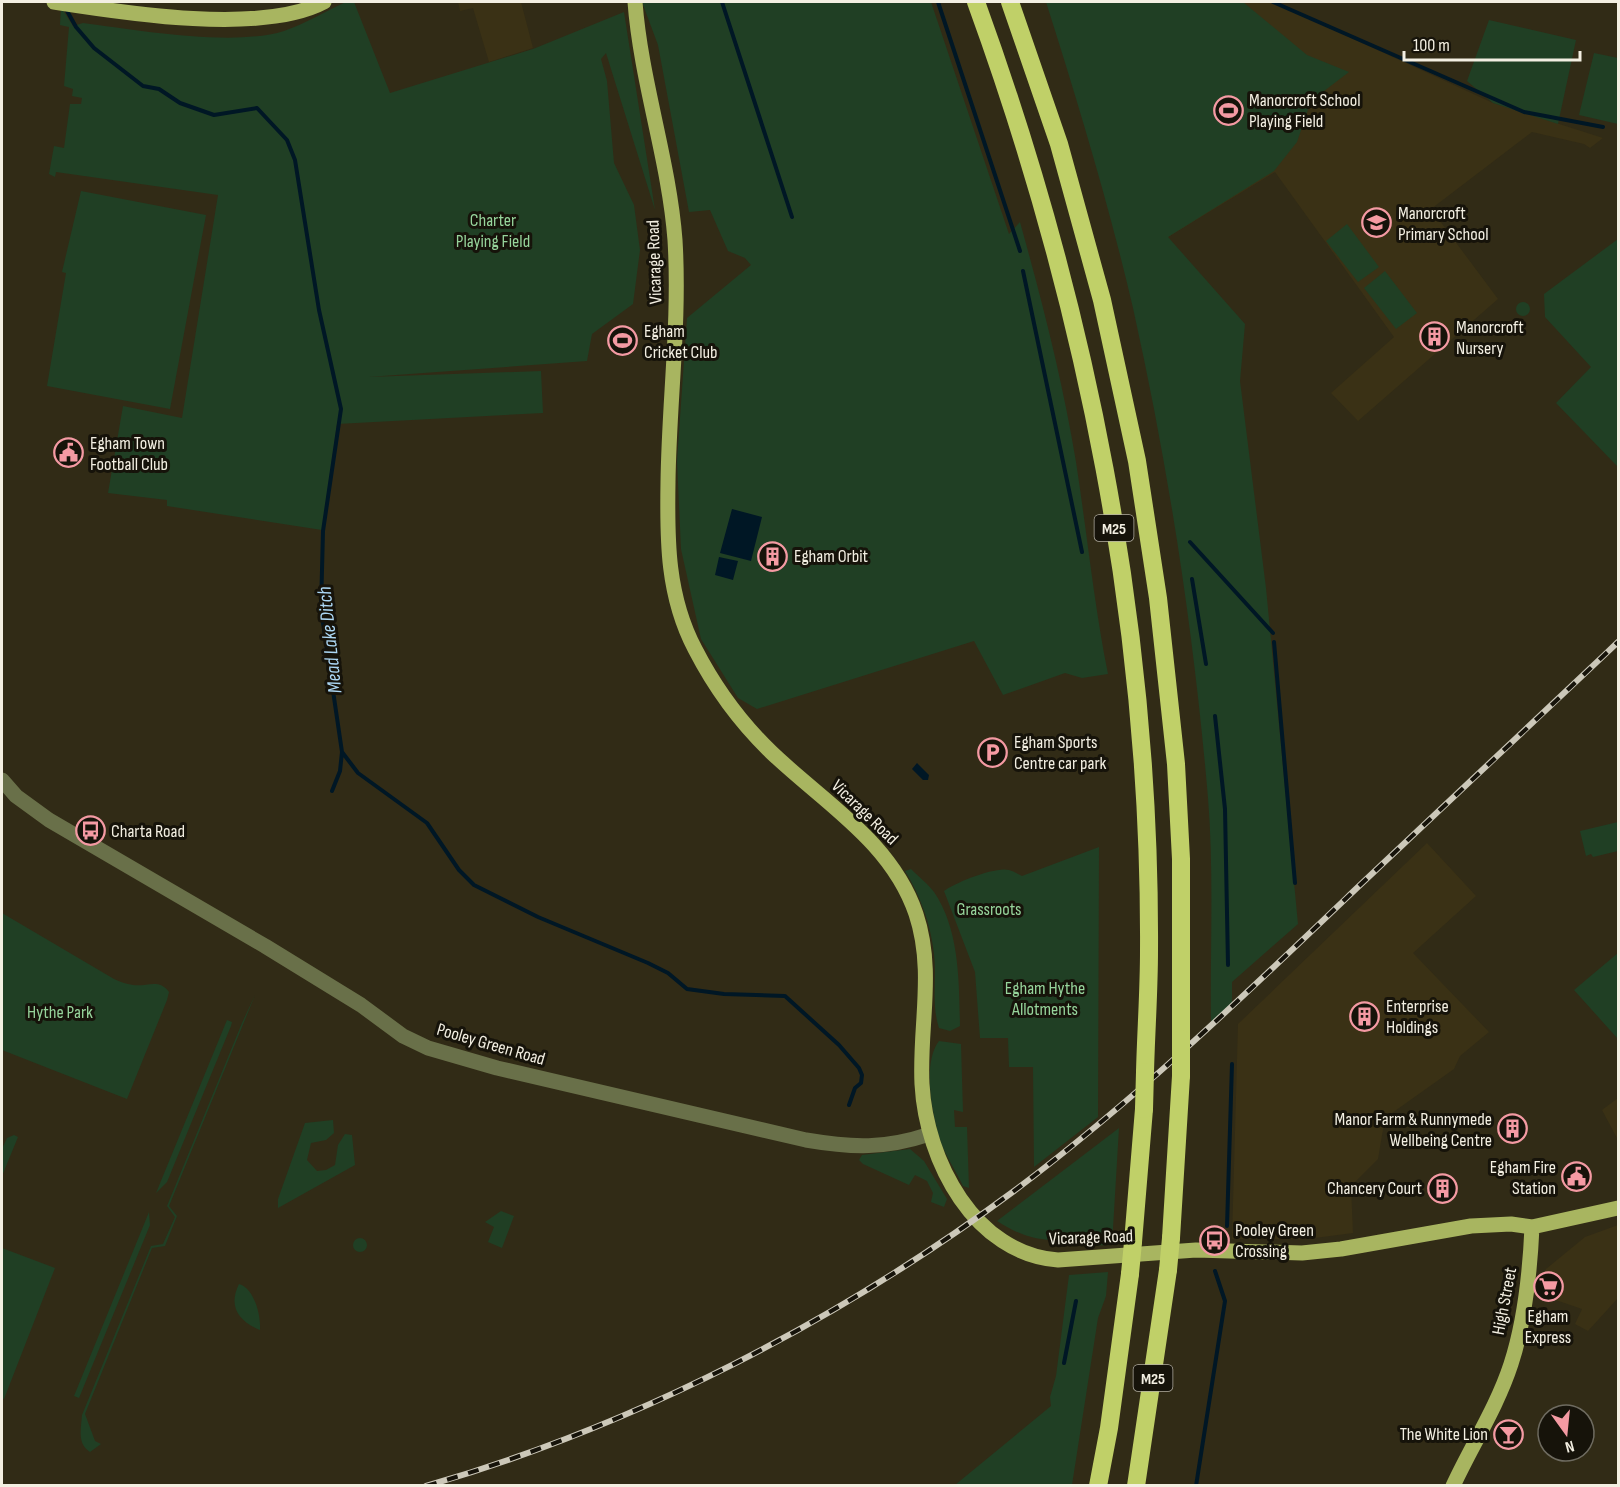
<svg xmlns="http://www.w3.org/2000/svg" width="1620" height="1487" font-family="'Sofia Sans Condensed',sans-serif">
<rect width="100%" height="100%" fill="#312b16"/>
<!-- built -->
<path fill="#3a3115" d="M458,2H521L533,48L489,62L473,8L460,11Z
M1134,2H1273L1493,103L1603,138L1590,148L1584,144L1532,132L1431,209L1498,299L1358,421L1331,393L1394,337L1275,172L1168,237Z
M1427,843L1476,896L1413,953L1489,1032L1460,1056L1454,1069L1385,1118L1378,1159L1351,1186L1353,1233L1307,1239H1232L1238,1024Z
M1618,1098V1140L1602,1110Z
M1618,1225V1298L1588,1331L1575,1324L1582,1309L1538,1294L1546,1269L1585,1237Z"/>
<!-- green -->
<path fill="#203f24" d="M346,2H354L390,93L533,49L624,12L655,210L606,53L601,59L607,81L614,163L634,205L640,250L633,304L592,334L587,361L368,377L541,371L543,413L337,424L322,530L167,506V500L108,493L123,406L182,418L218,195L56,172L55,177L49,174L54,146L64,148L70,104H81L82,98L72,96L73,89L64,86L69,27L60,25L61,7L73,26L83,23C137,30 233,47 284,31C305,24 326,11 346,2Z
M642,2H931L1009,234L1020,222C1042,301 1063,382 1076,462C1087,533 1094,604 1108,674L1082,678L1065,673L1003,695L974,641L757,709L738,698L701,639L681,549L677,461L687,318L751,265L745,258L728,251L710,210L689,212L658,45Z
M1046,2H1243L1307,55L1349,72L1311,101L1297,142L1274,171L1168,237L1245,324L1240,381L1266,588L1298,924L1232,982V1004L1211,1023C1210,950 1214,870 1208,798C1194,633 1169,470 1133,308C1109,205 1078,103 1046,2Z
M1489,20L1576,40L1558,124L1493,103L1467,81Z
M1594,53L1618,58V124L1579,115Z
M81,191L206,215L170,409L47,386L66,273L62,272Z
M1347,224L1379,267L1358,282L1326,241Z
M1618,239V467L1556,403L1591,367L1545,317L1544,294Z
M1385,271L1417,313L1396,329L1364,288Z
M1516 309a7 7 0 1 1 14 0a7 7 0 1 1-14 0Z
M1618,822V851L1593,857L1591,854L1586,856L1580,831Z
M1099,847L1098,1117L1034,1167L1033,1067H1009L1008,1038H980L975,972L944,891C954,883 996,866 1009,870C1013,871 1018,874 1022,876Z
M911,869C918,876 928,884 934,892C960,930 959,983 960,1026L950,1031L939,1028C931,1004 937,979 934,954C931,925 920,895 905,871Z
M2,913L114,979C120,982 126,984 133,985C147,987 159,978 169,992L167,1000L127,1099L2,1050Z
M1618,953V1039L1574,990Z
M255,995L169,1206L177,1216L165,1246L152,1248L85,1414L95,1441L101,1444L90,1452C77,1444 81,1429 82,1415L151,1246L163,1244L175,1217L167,1206L242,1023Z
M227,1020L232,1022L231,1026L167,1182L156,1193Z
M939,1041L961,1044L963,1112L954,1110L955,1127H967L969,1188L963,1186C956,1171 945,1155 940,1140C932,1114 922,1063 939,1041Z
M333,1120L334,1133L326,1140L311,1143L307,1160L317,1171L326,1170L335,1165L338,1145L345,1134L352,1135L355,1165L278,1208V1199L305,1123Z
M1119,1128L1112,1245L1080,1246V1242C1044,1240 1028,1241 997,1221Z
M14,1135L18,1137L2,1176V1149L7,1138Z
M910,1149L924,1161L947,1199L944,1207L931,1202L933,1193L927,1181L915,1175L909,1185L863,1164L859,1160L862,1155Z
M501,1211L514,1216L502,1248L488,1242L494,1227L485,1222Z
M149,1212L150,1225L79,1398L74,1396Z
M353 1245a7 7 0 1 1 14 0a7 7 0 1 1-14 0Z
M2,1248L55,1268L4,1399L2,1398Z
M1108,1272L1106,1296L1098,1318L1072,1485H955L1051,1406L1050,1397L1056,1376L1069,1275Z
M239,1284C254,1288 261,1315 260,1330C238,1321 228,1306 239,1284Z"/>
<!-- water -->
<path fill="#001725" d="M732,509L762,517L751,561L720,553Z
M719,557L738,561L733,580L715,575Z
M917,763L929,775L928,780H923L912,769Z"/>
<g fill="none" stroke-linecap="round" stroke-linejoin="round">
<!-- stream -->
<path stroke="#001725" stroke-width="4" d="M722,2L792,217
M938,2L1020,251
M1273,2L1524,112L1603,127
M66,9L76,27L94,48L143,86L159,89L180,103L214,115L257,108L287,140L295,160L319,310L341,409L323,531L321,609L342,752L358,773L427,823L459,870L474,885L538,917L648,963L668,973L687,989L724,994L785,996L839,1045L859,1068L862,1075L861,1083L855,1088L849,1105
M1023,271L1082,552
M1190,542L1273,633
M1192,579L1206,664
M1274,642L1295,883
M1215,716L1225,809L1228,965
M332,791L340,771L342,752
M1227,1226L1232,1064
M1064,1363L1076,1301
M1196,1486L1225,1301L1215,1271"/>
<!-- minor -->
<path stroke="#697049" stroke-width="15" d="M2,780L16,796L49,820L265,946L361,1005L403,1036L428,1048L497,1068L806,1140C853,1148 885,1149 930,1134"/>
<!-- major -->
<path stroke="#a8b560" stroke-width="15" d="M54,2C124,13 262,35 324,2
M635,2C641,82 669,160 675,240C680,321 669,402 668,482C667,540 667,596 695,649C714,686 741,723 771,752C823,802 892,842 916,914C935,971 919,1027 922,1084C926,1161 975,1254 1058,1260L1196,1250L1302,1253L1341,1249L1471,1226L1511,1224L1532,1227L1618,1208
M1453,1486C1472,1445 1497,1407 1511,1364C1525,1321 1530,1272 1532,1227"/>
<!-- highway -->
<path stroke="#c0d068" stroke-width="18" d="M976,2C1086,304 1151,628 1149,951C1149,991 1146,1032 1145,1072
M1010,2L1059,144L1102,300L1137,461L1158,598L1176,764L1181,859V1039
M1171,1238L1181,1076
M1133,1242L1144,1109
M1098,1486L1109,1428L1130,1274
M1136,1486L1168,1270"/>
<defs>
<path id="rail" d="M426,1486C637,1425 838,1321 1014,1191C1137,1099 1248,992 1359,886C1445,805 1532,724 1618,642"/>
</defs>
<!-- rail casing -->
<use href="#rail" stroke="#ccc8b9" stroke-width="6"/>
<!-- rail -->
<use href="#rail" stroke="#16130a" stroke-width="4" stroke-dasharray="11" stroke-linecap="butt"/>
<!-- highway-bridge -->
<path stroke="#c0d068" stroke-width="18" d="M1181,1076V1039
M1144,1109L1145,1072
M1168,1270L1171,1238
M1130,1274L1133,1242"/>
</g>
<!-- icons -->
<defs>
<symbol id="stadium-ring" viewBox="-11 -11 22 22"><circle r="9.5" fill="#16130a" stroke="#f49aa3" stroke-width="1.5"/><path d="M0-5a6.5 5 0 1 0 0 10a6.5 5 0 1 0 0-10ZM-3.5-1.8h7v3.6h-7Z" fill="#f49aa3"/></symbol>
<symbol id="school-ring" viewBox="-11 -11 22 22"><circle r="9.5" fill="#16130a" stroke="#f49aa3" stroke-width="1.5"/><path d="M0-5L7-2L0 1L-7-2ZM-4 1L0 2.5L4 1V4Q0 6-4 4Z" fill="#f49aa3"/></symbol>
<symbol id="building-ring" viewBox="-11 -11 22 22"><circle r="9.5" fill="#16130a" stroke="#f49aa3" stroke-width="1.5"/><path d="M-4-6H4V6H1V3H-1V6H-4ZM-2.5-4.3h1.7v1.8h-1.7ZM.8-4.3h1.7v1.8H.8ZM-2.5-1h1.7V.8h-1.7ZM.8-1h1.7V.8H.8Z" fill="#f49aa3"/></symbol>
<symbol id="civic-ring" viewBox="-11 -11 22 22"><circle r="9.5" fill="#16130a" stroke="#f49aa3" stroke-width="1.5"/><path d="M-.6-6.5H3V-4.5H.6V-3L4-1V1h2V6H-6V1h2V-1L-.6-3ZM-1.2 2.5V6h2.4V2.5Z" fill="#f49aa3"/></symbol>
<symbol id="parking-ring" viewBox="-11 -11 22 22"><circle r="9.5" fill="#16130a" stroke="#f49aa3" stroke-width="1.5"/><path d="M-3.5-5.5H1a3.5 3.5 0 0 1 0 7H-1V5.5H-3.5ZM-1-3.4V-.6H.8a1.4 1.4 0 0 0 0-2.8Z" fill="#f49aa3"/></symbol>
<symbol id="bus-ring" viewBox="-11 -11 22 22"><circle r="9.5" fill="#16130a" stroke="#f49aa3" stroke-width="1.5"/><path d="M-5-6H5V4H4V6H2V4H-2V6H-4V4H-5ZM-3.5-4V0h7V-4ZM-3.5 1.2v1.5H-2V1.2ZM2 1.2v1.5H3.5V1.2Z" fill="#f49aa3"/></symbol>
<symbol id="supermarket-ring" viewBox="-11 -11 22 22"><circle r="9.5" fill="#16130a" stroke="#f49aa3" stroke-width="1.5"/><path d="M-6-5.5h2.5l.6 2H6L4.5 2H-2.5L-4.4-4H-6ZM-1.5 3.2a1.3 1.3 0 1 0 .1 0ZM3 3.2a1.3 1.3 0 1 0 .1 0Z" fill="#f49aa3"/></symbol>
<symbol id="bar-ring" viewBox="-11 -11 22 22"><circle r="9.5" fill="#16130a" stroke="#f49aa3" stroke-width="1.5"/><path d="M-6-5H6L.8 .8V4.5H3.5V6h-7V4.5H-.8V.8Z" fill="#f49aa3"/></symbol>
</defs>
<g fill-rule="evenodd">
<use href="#stadium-ring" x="1212" y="94" width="33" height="33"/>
<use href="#school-ring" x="1360" y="206" width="33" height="33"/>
<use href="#building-ring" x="1418" y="320" width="33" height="33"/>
<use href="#stadium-ring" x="606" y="324" width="33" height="33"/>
<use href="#civic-ring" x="52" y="436" width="33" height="33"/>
<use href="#building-ring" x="756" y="540" width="33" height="33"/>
<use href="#parking-ring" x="976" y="736" width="33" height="33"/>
<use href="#bus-ring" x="74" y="814" width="33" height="33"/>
<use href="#building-ring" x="1348" y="1000" width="33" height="33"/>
<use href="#building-ring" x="1496" y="1112" width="33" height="33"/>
<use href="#civic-ring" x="1560" y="1160" width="33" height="33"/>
<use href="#building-ring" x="1426" y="1172" width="33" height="33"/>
<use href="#bus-ring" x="1198" y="1224" width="33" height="33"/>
<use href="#supermarket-ring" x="1532" y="1270" width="33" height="33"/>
<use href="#bar-ring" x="1492" y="1418" width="33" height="33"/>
</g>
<g text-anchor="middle" stroke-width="6" stroke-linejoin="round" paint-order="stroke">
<!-- shield labels -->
<g fill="#16130a" stroke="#b1ada1" stroke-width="1.5">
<rect x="1094.5" y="515" width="39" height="26" rx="4.5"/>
<rect x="1133.5" y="1365" width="39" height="26" rx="4.5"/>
</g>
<g font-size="16" font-weight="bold" fill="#f3efe2">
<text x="1114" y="534">M25</text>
<text x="1153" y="1384">M25</text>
</g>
<!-- poi labels -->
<g font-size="18" fill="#f3efe2" stroke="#16130a" text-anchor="start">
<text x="1249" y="106">Manorcroft School<tspan x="1249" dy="21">Playing Field</tspan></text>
<text x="1398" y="219">Manorcroft<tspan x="1398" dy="21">Primary School</tspan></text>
<text x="1456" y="333">Manorcroft<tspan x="1456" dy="21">Nursery</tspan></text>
<text x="644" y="337">Egham<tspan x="644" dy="21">Cricket Club</tspan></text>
<text x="90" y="449">Egham Town<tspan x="90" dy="21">Football Club</tspan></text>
<text x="794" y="562">Egham Orbit</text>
<text x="1014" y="748">Egham Sports<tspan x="1014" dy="21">Centre car park</tspan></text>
<text x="111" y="837">Charta Road</text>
<text x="1386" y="1012">Enterprise<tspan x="1386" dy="21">Holdings</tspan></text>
<text x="1492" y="1125" text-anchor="end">Manor Farm &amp; Runnymede<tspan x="1492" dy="21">Wellbeing Centre</tspan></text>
<text x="1556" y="1173" text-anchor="end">Egham Fire<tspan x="1556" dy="21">Station</tspan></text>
<text x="1422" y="1194" text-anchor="end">Chancery Court</text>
<text x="1235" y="1236">Pooley Green<tspan x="1235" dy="21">Crossing</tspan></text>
<text x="1548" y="1322" text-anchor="middle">Egham<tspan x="1548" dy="21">Express</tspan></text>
<text x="1488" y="1440" text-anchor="end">The White Lion</text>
</g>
<!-- park labels -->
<g font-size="18" fill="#96d49b" stroke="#16130a">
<text x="493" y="226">Charter<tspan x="493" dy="21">Playing Field</tspan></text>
<text x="989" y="915">Grassroots</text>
<text x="1045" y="994">Egham Hythe<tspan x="1045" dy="21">Allotments</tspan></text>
<text x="60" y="1018">Hythe Park</text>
</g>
<!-- street labels -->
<g font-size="18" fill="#f3efe2" stroke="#16130a">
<text transform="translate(654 262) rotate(-92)" y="6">Vicarage Road</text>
<text transform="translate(865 812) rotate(44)" y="6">Vicarage Road</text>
<text transform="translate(491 1044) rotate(16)" y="6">Pooley Green Road</text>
<text transform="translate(1091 1237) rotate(-2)" y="6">Vicarage Road</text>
<text transform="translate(1504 1301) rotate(-79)" y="6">High Street</text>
</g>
<!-- water labels -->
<g font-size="20" font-style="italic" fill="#acd7f4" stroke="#16130a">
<text transform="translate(329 640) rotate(-96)" y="7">Mead Lake Ditch</text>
</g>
</g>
<!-- border -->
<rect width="1620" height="1487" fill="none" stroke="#f3efe2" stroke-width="6"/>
<!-- north arrow -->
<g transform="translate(1566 1433) rotate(165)"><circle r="28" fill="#16130a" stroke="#6e6b60" stroke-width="1.5"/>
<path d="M0-4.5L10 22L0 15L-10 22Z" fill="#f49aa3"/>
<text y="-9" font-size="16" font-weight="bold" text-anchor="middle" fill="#f3efe2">N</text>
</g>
<!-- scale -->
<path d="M1404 51v9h176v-9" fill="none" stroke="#f3efe2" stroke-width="3"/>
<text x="1413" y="51" font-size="18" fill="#f3efe2" stroke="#16130a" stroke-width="4.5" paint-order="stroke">100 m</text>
</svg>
